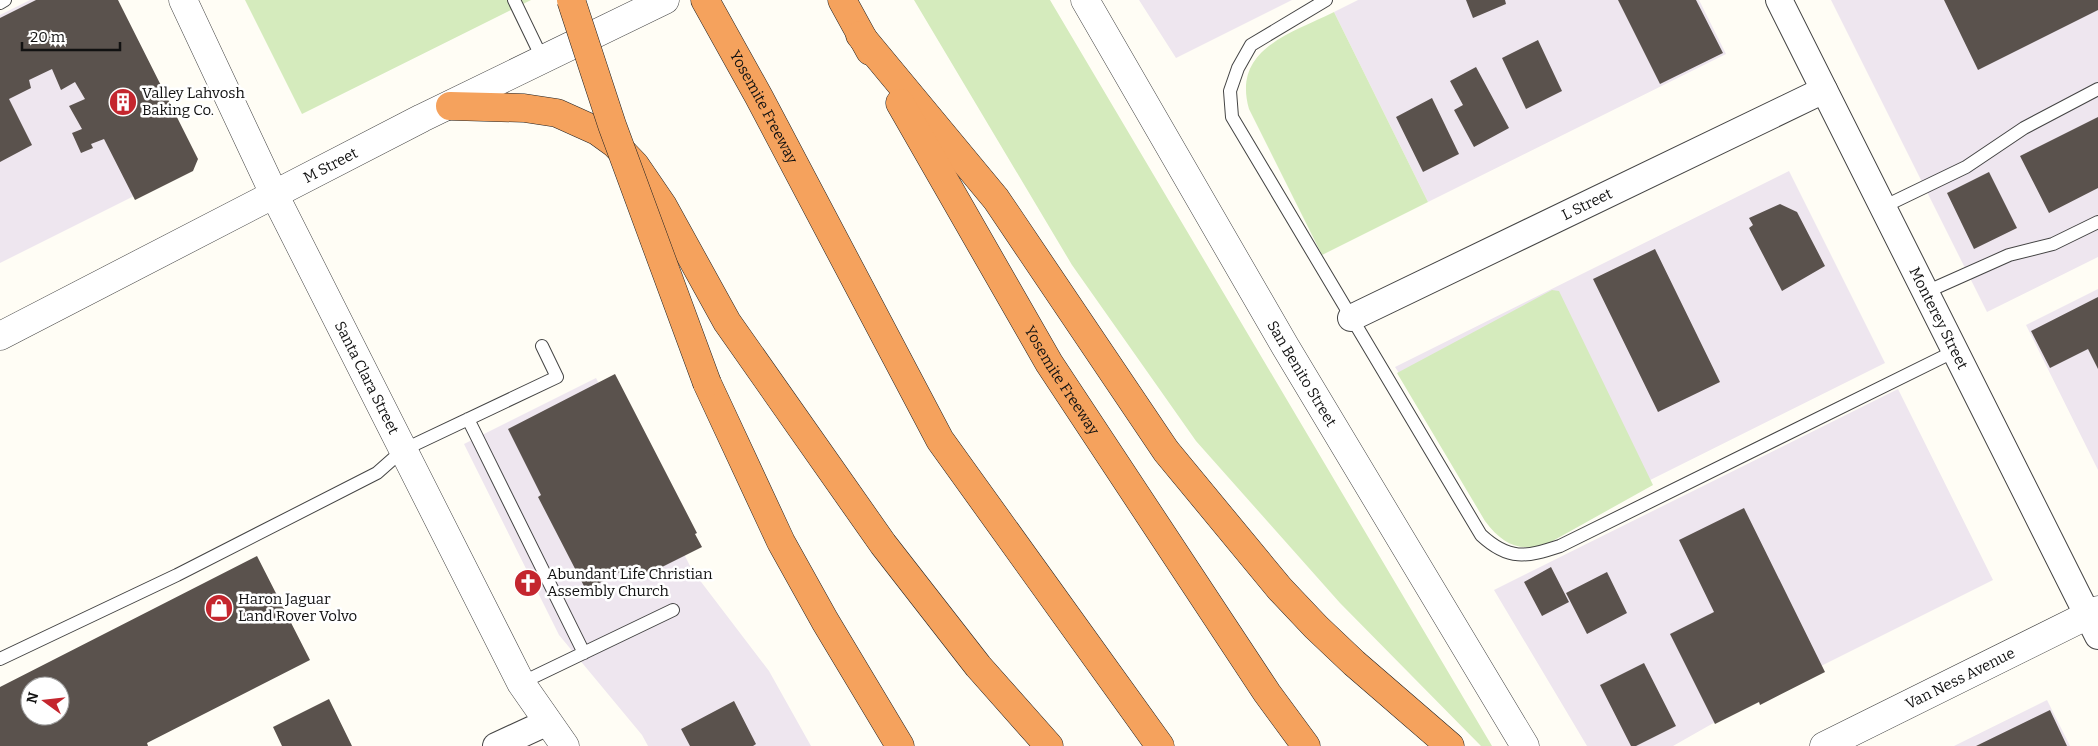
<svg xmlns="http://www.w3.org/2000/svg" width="2098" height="746" font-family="Bitter,serif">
<rect width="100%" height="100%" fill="#fffdf5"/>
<!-- industrial -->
<path fill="#eee6ef" d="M30,0H110L194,166L0,263V15Z
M1139,0H1292L1176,58Z
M1358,0H1699L1726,54L1428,202L1334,12Z
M1831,0H2098V257L1987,312Z
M1789,171L1885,363L1542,534L1485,502L1395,367Z
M2098,289V470L2026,325Z
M596,378L692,570L769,671L811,746H648L642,735L559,635L464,444Z
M1898,389L1993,580L1761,696L1673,746H1587L1494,590Z
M2047,700L2070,746H1954Z"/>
<!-- green -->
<path fill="#d5ebbd" d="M245,0H531L302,114Z
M914,0H1050L1492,746H1481L1340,603L1196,441L1072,265Z
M1334,12L1428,202L1322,255L1249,109C1232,49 1290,34 1334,12Z
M1552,290L1559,291L1653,485L1549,543C1520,553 1503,545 1485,521L1397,373Z"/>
<!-- building -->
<path fill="#5a524d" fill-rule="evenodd" d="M36,0H118L198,159L193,171L135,200L104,139L91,144L93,148L81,153L72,133L82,129L69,106L85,99L75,82L61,90L52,69L29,80L31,88L9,99L32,145L0,162V18Z
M1466,0H1505L1506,4L1473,18Z
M1618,0H1696L1723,53L1660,84Z
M1944,0H2098V10L1978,70Z
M1538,40L1562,91L1526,109L1502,58Z
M1476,67L1509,128L1474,147L1454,110L1463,105L1450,81Z
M1432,98L1459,154L1423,172L1396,117Z
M2098,117V188L2049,213L2020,156Z
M1989,172L2017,228L1974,249L1947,193Z
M1780,204L1797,212L1825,266L1782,291L1749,228L1753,225L1749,218Z
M1655,249L1720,382L1658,412L1593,279Z
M2098,297V369L2088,349L2050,368L2031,331Z
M615,374L697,533L695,534L702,547L640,578L634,565L586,590L538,497L541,495L508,429Z
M1744,508L1825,672L1760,705L1759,702L1715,724L1670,634L1714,612L1679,540Z
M257,556L310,660L147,743L148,746H0V687ZM30,686H60V716H30Z
M1551,567L1569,602L1542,616L1524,582Z
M1607,572L1627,613L1587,634L1566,593Z
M1644,663L1676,726L1636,746H1631L1600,685Z
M329,699L352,746H282L273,727Z
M734,701L756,744L753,746H690L681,729Z
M2050,710L2067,746H1976Z"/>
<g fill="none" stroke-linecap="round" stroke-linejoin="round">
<defs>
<path id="service" d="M514,0L543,60
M1326,0L1251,45L1238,68L1230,91L1232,117L1481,535C1509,561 1526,557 1560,546L1955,351
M0,3L5,0
M1883,207L1966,167L2024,128L2098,89
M1926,292L2009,255L2053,244L2098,222
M468,419L584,653
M0,659L177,575L377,473L403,450L557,377L542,346
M521,683L673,610"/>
<g id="minor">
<path id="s1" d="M1779,0L2098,636"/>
<path id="s2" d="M1351,318L1824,90"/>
<path d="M496,746L548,722"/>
</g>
<g id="tertiary">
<path id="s3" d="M183,0L274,194L521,683L565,746"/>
<path id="s4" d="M1085,0L1285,346L1525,746"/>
<path id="s5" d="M0,336L422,118L665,0"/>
<path id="s6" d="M1824,746L2098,610"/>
</g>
<g id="motorway">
<path id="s7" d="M705,0L759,97L940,440L1160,746"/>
<path d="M842,0L870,51"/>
<path d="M860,35L996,199L1166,451L1280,589L1316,627L1354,663L1450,746"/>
<path id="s8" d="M900,103L1049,363L1267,693L1306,746"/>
<path d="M450,106L524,108L557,113L597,131L615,144L635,165L663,206L727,322L883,544L978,666L1049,746"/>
<path d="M707,383L781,542L825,621L900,746"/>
</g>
</defs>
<!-- service casing -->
<use href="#service" stroke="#444" stroke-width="14"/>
<!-- minor casing -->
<use href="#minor" stroke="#444" stroke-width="28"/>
<!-- tertiary casing -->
<use href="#tertiary" stroke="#444" stroke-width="29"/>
<!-- motorway casing -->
<use href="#motorway" stroke="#222" stroke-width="29"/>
<!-- service -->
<use href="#service" stroke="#fff" stroke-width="12"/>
<!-- minor -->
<use href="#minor" stroke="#fff" stroke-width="26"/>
<!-- tertiary -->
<use href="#tertiary" stroke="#fff" stroke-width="28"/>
<!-- motorway -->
<use href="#motorway" stroke="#f5a25d" stroke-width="28"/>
<defs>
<path id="motorway-bridge" d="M571,0L612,125L707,383"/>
</defs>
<!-- motorway-bridge casing -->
<use href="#motorway-bridge" stroke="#222" stroke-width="29" stroke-linecap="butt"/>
<!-- motorway-bridge -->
<use href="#motorway-bridge" stroke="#f5a25d" stroke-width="28"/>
</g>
<!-- icons -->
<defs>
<symbol id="building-disc" viewBox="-11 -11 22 22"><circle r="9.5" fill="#c4262e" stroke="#fff"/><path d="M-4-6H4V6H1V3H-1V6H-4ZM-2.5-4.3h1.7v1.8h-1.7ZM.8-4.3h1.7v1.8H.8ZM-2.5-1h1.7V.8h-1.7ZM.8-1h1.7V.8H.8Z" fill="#fff"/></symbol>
<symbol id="church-disc" viewBox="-11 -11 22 22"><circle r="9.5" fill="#c4262e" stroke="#fff"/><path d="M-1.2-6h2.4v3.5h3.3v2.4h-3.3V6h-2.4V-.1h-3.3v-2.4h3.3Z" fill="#fff"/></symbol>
<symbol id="shop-disc" viewBox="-11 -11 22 22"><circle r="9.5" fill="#c4262e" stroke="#fff"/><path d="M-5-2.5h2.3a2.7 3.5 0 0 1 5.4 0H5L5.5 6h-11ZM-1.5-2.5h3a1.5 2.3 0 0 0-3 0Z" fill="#fff"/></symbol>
</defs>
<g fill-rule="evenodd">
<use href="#building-disc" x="107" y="86" width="32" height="32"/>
<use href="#church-disc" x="512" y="567" width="32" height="32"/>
<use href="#shop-disc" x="203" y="592" width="32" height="32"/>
</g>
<g text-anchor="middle" stroke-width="5" stroke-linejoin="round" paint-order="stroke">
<!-- poi labels -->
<g font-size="15" fill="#111" stroke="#fff" text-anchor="start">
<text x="142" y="98">Valley Lahvosh<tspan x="142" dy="17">Baking Co.</tspan></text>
<text x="547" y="579">Abundant Life Christian<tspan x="547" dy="17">Assembly Church</tspan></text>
<text x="238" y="604">Haron Jaguar<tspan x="238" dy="17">Land Rover Volvo</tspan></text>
</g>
<!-- street labels -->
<g font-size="15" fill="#111" stroke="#fff">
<text dy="5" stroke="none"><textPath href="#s7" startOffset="122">Yosemite Freeway</textPath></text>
<text dy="5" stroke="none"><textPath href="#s5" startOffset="372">M Street</textPath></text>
<text dy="5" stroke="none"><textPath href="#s2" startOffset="262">L Street</textPath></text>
<text dy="5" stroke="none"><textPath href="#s1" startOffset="356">Monterey Street</textPath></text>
<text dy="5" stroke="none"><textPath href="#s4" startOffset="432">San Benito Street</textPath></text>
<text dy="5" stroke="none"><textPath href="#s3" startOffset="420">Santa Clara Street</textPath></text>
<text dy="5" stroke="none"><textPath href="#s8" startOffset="321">Yosemite Freeway</textPath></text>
<text dy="5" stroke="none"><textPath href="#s6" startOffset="152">Van Ness Avenue</textPath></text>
</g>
</g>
<!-- north arrow -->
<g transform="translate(45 701) rotate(285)"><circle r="24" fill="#ffffff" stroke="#a0a0a0"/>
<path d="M0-4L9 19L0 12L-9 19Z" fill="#c4262e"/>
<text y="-8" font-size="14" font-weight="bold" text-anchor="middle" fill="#111111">N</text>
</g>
<!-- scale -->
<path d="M22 42v8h98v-8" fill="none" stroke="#111111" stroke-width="2.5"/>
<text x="30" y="42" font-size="15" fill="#111111" stroke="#ffffff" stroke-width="4" paint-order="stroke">20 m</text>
</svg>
